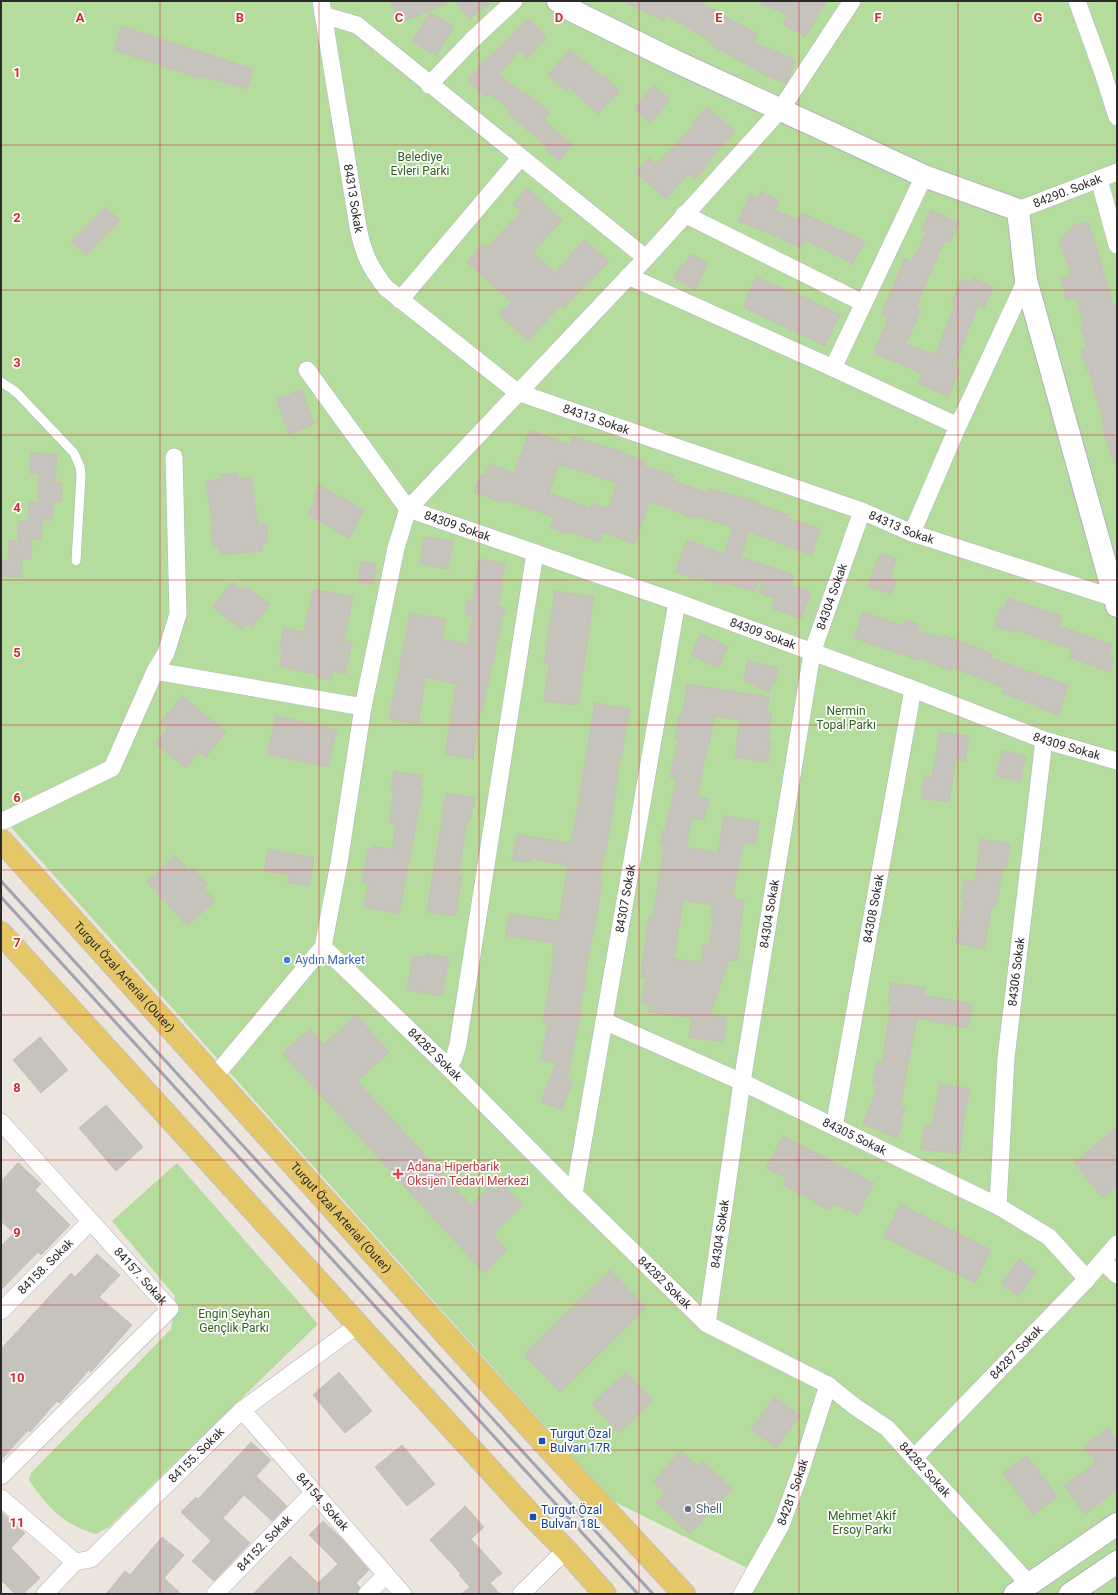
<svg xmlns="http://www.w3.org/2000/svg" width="1118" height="1595" font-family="Roboto,sans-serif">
<rect width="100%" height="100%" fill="#ebe5dd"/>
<!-- green -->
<path fill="#b4dd9d" d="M1,1H1117V1594H746L759,1574L611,1500L1,816Z
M177,1163L318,1324L109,1527L96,1534C62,1524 48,1508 29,1480L31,1473L171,1329L175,1296L112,1221Z"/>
<!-- building -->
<path fill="#c6c2bc" stroke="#c6c0b7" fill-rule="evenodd" d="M390,1H451L400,23Z
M455,1H493L469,19Z
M622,1H699L758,35L754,42L796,60L786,84L756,71L757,70L713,46L714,43L666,15L664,21Z
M757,1H827L805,37L783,23L788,15Z
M430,12L454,27L436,56L412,41Z
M528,18L547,37L527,58L520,51L499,74L523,94L524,92L550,112L544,120L572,145L559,161L545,149L547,146L507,113L510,110L490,94L486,97L467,80L484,61L485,62L494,52L496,53L495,52Z
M121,26L253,69L247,89L203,76L202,79L114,50Z
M570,49L602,77L604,75L620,91L598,114L569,87L566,91L548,75Z
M653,85L670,99L651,123L634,109Z
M707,107L735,131L709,160L711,162L694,179L688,174L666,199L636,173L649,158L656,164L694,126L692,124Z
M527,188L562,220L533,252L555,273L584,240L609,261L592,280L591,279L563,309L560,306L528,341L499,314L511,302L467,262L483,244L487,248L521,211L513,204Z
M761,192L779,200L775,210L798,220L802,213L865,241L853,264L805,240L801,248L765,231V232L738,221L750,194L758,198Z
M105,207L120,221L86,255L71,241Z
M931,210L959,223L949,243L945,241L931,270L916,308L921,310L906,344L935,355L955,305L951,303L962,279L971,283L973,278L993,287L984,308L978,305L954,367L960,370L948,397L918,383L922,373L874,353L888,318L881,315L905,258L912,262L926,232L921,230Z
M1088,221L1098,251L1113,306L1117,305V464L1114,465L1101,422L1103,421L1089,370H1087L1081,350L1087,348L1080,327L1084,326L1076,297L1066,300L1061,278L1071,275L1059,241L1073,226Z
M690,254L708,263L695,290L674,279L681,264L684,266Z
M756,277L787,290V289L840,315L825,346L743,307Z
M302,390L314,424L289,434L276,399Z
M530,430L570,445L572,437L617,450L645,462L644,466L674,475L672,480L708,493L710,489L758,502V504L789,515L788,518L820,529L812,555L749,532L741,557L794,575L790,585L811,592L801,619L772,608L775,599L759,593L762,580L760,579L754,591L724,582L723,585L696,576L694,579L675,572L687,540L724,554L733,527L693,515L692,518L675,511V510L650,502L634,544L603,532L599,542L569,531L568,534L550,527L554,517L502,499L501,502L474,492L481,474L485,476L490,464L514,473ZM559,464L617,483L608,509L592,503L590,508L549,493Z
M31,453L57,454L55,482L62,483L61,501H53L52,520H42L41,540L32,539L31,559H22L21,577L1,576V560H8L9,540L18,541L19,521H28L29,502L38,503L39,474L30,473Z
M237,473L238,479L251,477L258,525L267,524L268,542L262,543L263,551L220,555L219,546L213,547L211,530H213L206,481L221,479V475Z
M319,485L364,510L349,538L308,515L317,499L313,497Z
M424,537L453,541L448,569L420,564Z
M880,553L896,559L890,578L896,581L891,594L868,586Z
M479,559L505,564L498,607L505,608L482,711H480L473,759L445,754L456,684L425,677L418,724L389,719L394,690H395L410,613L445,619L442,639L467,644L473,616L465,614L467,601L472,602Z
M361,561L376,564L373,584L358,582Z
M232,582L242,590L245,586L270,604L252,628L248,624L242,630L213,607Z
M313,589L353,597L344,641L352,642L345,674L333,671L331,680L315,677V674L280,667L283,651L279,650L284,628L304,632Z
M555,591L594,597L578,705L544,701L549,664H544Z
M1008,598L1062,616L1059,626L1112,645L1108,657L1114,659L1110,672L1069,657L1072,649L1016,630L1015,633L994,626L1000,608L1004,609Z
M863,612L903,626L906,619L919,624L917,630L941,638L942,635L993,654L991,658L1069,685L1058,715L1038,707V706L1002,693L1004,688L952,667L951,671L919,658L918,660L854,638Z
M701,634L728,647L718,668L691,655Z
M747,661L778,667L775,685L771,684L770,693L744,680Z
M687,684L769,697L767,713H772L768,740L771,741L768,762L735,757L740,720L714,716L709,745H708L697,796L709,799L704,820L692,817L686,847L718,853L724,816L759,822L755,845L743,843L732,898L744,901L738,940H740L737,961L729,960L710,1015L727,1018L723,1042L689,1037L692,1018L649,1012L650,1005L641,1003L646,978L641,977L646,935L649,917H653L664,845L660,844L663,830L665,831L677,778L670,777L678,740L675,739L679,715L682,716ZM683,900L712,905L710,917L713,918L709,946L703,945L701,962L674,959Z
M182,696L226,732L206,757L199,752L186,768L155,743L167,729L160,723Z
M595,703L630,709L617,778L618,779L612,812H613L600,878H602L597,913L584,979H586L579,1012H581L567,1079L573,1081L562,1110L541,1102L556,1063L541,1060L548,1023L543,1022L549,990L548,989L554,956H552L554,943L506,936L509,914L559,921L568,866L531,858V862L512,860L517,834L571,843Z
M276,716L337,730L328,767L267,754Z
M940,732L969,736L965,761L956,759L949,802L921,798L925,775L932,777Z
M1002,750L1026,756L1020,782L996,776Z
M394,771L422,776L420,788H423L399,914L364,907L368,884L362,882L368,850L372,851L373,846L392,850L396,824L389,823L394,790H391Z
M446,793L475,798L470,820L468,819L458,875L462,876L456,916L427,912Z
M981,839L1010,844L1007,867H1003L996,907L992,906L984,949L956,943L964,901L961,900L965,879L975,881Z
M268,849L314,858L309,886L288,882L289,875L264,871Z
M175,856L189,871L192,868L208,885L204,888L215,901L187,926L147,882Z
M427,954L449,958L442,996L407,990L413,956L426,958Z
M891,983L925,988L924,995L972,1004L968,1028L917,1018L900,1106L905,1108L900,1122H903L897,1138L863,1124L878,1086L873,1085L877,1062L882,1063L891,1005H888Z
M356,1015L389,1052L357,1081L471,1205L490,1186L495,1191L503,1184L523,1205L493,1235L507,1250L484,1273L282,1053L310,1029L324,1045Z
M40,1037L68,1070L41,1093L13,1060Z
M940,1084L970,1089L964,1119L960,1154L921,1149L925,1125L932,1126Z
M106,1105L143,1147L116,1171L79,1128Z
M1117,1127V1187L1103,1198L1074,1163Z
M783,1136L874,1183L858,1215L834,1203L830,1210L783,1185L787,1178L766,1168Z
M18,1163L41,1184L35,1190L70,1225L41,1255L38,1252L1,1290V1246L14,1233L1,1221V1181Z
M900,1204L991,1250L975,1283L884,1237Z
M97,1254L120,1275L99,1297L132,1325L91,1372L89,1370L60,1403L57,1401L30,1432L28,1430L1,1460V1349L71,1273L75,1277Z
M1019,1259L1036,1272L1018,1296L1001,1283Z
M610,1270L646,1308L560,1392L524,1355Z
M339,1372L372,1411L345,1433L313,1395Z
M626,1372L653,1400L619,1433L592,1404Z
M774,1397L800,1415L777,1448L751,1430Z
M1108,1428L1117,1440V1490L1085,1514L1064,1486L1096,1462L1084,1446Z
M251,1442L271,1460L256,1476L287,1506L272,1521L244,1495L223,1518L250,1543L214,1581L192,1561L211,1541L181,1512L196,1497L198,1499Z
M402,1445L435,1484L407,1506L375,1467Z
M681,1451L698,1466L703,1461L732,1489L690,1534L656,1502L665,1493L653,1481Z
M1027,1455L1057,1497L1033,1515L1003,1473Z
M465,1506L484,1527L471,1539L502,1573L490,1583L500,1594H462L470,1587L459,1575L461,1574L430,1540Z
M1,1512L25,1533L11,1548L40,1578L23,1594H15L1,1580Z
M323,1521L342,1539L369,1570L356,1583L360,1587L357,1594H253L290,1556L318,1583L338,1564L309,1535Z
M162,1537L184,1555L164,1578L181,1594H106L125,1571L130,1575Z"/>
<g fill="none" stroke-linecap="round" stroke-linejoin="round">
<defs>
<path id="service" d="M1,382L12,389L18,394L74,453L80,467L81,476L76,561"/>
<g id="minor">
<path id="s1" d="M321,1L358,227C363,253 370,268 386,288L517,392L862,511L912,533L1114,598"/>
<path d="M1077,1L1102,70L1117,117"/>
<path d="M323,15L357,25L646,258"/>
<path d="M429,85L471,41L514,1"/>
<path d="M1099,179L1117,245"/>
<path id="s2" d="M1018,210L1117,172"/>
<path d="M684,214L863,303"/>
<path d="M628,276L833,368L958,426"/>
<path d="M400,300L520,158"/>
<path d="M833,368L924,176"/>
<path id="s3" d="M307,370L408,509L677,602L913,689L1044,740L1117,761"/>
<path d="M912,533L958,426L1026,280"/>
<path d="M155,671L363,707"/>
<path d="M1,822L112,768L155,671L166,653L178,614L174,457"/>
<path id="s4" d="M323,947L448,1067L574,1194L707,1324L828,1385L854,1406L887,1428L1029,1584"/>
<path id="s5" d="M604,1021L742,1082L998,1206L1049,1237L1087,1279"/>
<path d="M448,1067L454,1058L458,1044L535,553"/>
<path d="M214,1077L323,947L339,863L363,707L396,548L408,509L646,258L781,109L852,1"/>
<path id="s6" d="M1,1122L170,1309L1,1476"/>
<path id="s7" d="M834,1127L913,689"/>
<path id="s8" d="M574,1194L677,602"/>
<path id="s9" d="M998,1206L1006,1058L1044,740"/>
<path d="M1103,1261L1117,1275"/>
<path id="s10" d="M1,1311L90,1222"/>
<path id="s11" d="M707,1324L742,1082L812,653L862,511"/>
<path id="s12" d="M242,1410L403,1594"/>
<path id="s13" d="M914,1458L1087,1279L1117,1244"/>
<path d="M1,1498L75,1562"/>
<path id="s14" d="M45,1594L75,1562L91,1559L242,1410L358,1325"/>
<path id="s15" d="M215,1594L314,1492"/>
<path d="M367,1594L386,1575"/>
<path d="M521,1594L566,1550"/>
<path id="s16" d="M742,1594L781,1525L798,1479L828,1385"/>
</g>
<path id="tertiary" d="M558,1L571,10L675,61L924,176L1018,210L1026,280L1117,606"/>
<path id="secondary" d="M1015,1594L1117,1524
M1070,1594L1117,1562"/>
<g id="primary">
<path id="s17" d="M1,840L542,1441L684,1594"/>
<path d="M1,933L533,1517L566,1550L605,1594"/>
</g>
</defs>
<!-- service casing -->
<use href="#service" stroke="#b0b3bc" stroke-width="10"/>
<!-- minor casing -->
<use href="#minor" stroke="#b0b3bc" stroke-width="18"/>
<!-- tertiary casing -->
<use href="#tertiary" stroke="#b0b3bc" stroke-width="24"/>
<!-- secondary casing -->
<use href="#secondary" stroke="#b0b3bc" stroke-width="24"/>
<!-- primary casing -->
<use href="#primary" stroke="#c3c3c3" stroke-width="24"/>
<!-- service -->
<use href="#service" stroke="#fff" stroke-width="9"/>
<!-- minor -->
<use href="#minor" stroke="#fff" stroke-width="17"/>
<!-- tertiary -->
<use href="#tertiary" stroke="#fff" stroke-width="22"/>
<!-- secondary -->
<use href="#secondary" stroke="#fff" stroke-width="22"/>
<!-- primary -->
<use href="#primary" stroke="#e5c767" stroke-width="22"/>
<!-- rail -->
<path stroke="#a0a3b3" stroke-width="3" d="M1,881L653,1594
M1,897L638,1594"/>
</g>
<!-- grid -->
<path fill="none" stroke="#d62828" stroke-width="1" stroke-opacity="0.55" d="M160,1V1594M319,1V1594M479,1V1594M639,1V1594M799,1V1594M958,1V1594M1,145H1117M1,290H1117M1,435H1117M1,580H1117M1,725H1117M1,870H1117M1,1015H1117M1,1160H1117M1,1305H1117M1,1450H1117"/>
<!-- markers -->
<circle fill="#3f7fe0" stroke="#fff" stroke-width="1.5" cx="287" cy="960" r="4"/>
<path fill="#e0444e" stroke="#fff" stroke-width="1.5" d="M396 1168h4v4h4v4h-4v4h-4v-4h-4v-4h4z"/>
<g fill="#1a4fb4" stroke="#fff" stroke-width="1.5">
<rect x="538" y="1437" width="8" height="8" rx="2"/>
<rect x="529" y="1513" width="8" height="8" rx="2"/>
</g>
<circle fill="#5c6f8a" stroke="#fff" stroke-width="1.5" cx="688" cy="1509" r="4"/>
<g text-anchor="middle" stroke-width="3.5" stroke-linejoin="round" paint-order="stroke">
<!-- park labels -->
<g font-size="12" fill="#2e6120" stroke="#fff">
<text x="420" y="161">Belediye<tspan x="420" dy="14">Evleri Parki</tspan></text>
<text x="846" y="715">Nermin<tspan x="846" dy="14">Topal Parkı</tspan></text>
<text x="234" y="1318">Engin Seyhan<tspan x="234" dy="14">Gençlik Parkı</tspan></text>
<text x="862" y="1520">Mehmet Akif<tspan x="862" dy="14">Ersoy Parkı</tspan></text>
</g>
<!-- street labels -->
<g font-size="12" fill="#2a2a2a" stroke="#fff">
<text dy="4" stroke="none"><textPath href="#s2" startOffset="53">84290. Sokak</textPath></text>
<text dy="4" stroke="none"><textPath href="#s1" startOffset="200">84313 Sokak</textPath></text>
<text dy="4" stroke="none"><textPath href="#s1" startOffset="548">84313 Sokak</textPath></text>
<text dy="4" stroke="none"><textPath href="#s3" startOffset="224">84309 Sokak</textPath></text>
<text dy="4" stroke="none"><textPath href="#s1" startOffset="872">84313 Sokak</textPath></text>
<text dy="4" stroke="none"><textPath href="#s11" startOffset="739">84304 Sokak</textPath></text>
<text dy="4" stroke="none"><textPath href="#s3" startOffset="548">84309 Sokak</textPath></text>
<text dy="4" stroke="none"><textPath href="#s3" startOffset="872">84309 Sokak</textPath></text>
<text dy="4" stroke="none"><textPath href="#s8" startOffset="300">84307 Sokak</textPath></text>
<text dy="4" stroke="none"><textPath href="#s7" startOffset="222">84308 Sokak</textPath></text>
<text dy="4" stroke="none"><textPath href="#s11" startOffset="415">84304 Sokak</textPath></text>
<text dy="4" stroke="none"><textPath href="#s9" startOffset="235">84306 Sokak</textPath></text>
<text dy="4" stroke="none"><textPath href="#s17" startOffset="184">Turgut Özal Arterial (Outer)</textPath></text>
<text dy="4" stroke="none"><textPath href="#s4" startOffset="155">84282 Sokak</textPath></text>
<text dy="4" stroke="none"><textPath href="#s5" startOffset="276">84305 Sokak</textPath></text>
<text dy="4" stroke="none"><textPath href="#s17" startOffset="508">Turgut Özal Arterial (Outer)</textPath></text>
<text dy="4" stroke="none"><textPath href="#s11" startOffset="91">84304 Sokak</textPath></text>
<text dy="4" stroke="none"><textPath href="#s10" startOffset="63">84158. Sokak</textPath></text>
<text dy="4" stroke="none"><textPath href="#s6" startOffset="208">84157. Sokak</textPath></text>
<text dy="4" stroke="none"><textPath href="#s4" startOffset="479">84282 Sokak</textPath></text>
<text dy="4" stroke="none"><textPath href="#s13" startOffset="147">84287 Sokak</textPath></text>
<text dy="4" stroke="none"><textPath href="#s14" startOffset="208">84155. Sokak</textPath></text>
<text dy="4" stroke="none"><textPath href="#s4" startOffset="803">84282 Sokak</textPath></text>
<text dy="4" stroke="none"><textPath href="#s16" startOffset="114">84281 Sokak</textPath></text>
<text dy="4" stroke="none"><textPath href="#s12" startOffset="122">84154. Sokak</textPath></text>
<text dy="4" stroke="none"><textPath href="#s15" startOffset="71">84152. Sokak</textPath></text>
</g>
<!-- shop labels -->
<g font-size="12" fill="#366cbe" stroke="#fff" text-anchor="start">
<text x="295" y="964">Aydın Market</text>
</g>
<!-- health labels -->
<g font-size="12" fill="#be3a42" stroke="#fff" text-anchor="start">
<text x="407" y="1171">Adana Hiperbarik<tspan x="407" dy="14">Oksijen Tedavi Merkezi</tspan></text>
</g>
<!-- transit labels -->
<g font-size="12" fill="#164399" stroke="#fff" text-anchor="start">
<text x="550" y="1438">Turgut Özal<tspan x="550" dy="14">Bulvarı 17R</tspan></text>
<text x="541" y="1514">Turgut Özal<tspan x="541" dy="14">Bulvarı 18L</tspan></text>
</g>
<!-- service labels -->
<g font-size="12" fill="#4e5e75" stroke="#fff" text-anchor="start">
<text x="696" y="1513">Shell</text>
</g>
</g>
<g font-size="13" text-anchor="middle" font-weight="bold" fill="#d62828" stroke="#fff" stroke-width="3.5" stroke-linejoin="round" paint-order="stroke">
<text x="80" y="22">A</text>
<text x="240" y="22">B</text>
<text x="399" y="22">C</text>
<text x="559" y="22">D</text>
<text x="719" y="22">E</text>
<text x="878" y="22">F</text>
<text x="1038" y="22">G</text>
<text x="17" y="77">1</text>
<text x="17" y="222">2</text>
<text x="17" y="367">3</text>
<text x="17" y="512">4</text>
<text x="17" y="657">5</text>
<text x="17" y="802">6</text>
<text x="17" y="947">7</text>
<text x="17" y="1092">8</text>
<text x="17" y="1237">9</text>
<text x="17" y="1382">10</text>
<text x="17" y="1527">11</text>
</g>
<!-- border -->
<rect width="1118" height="1595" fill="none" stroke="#2a2a2a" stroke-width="4"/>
</svg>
